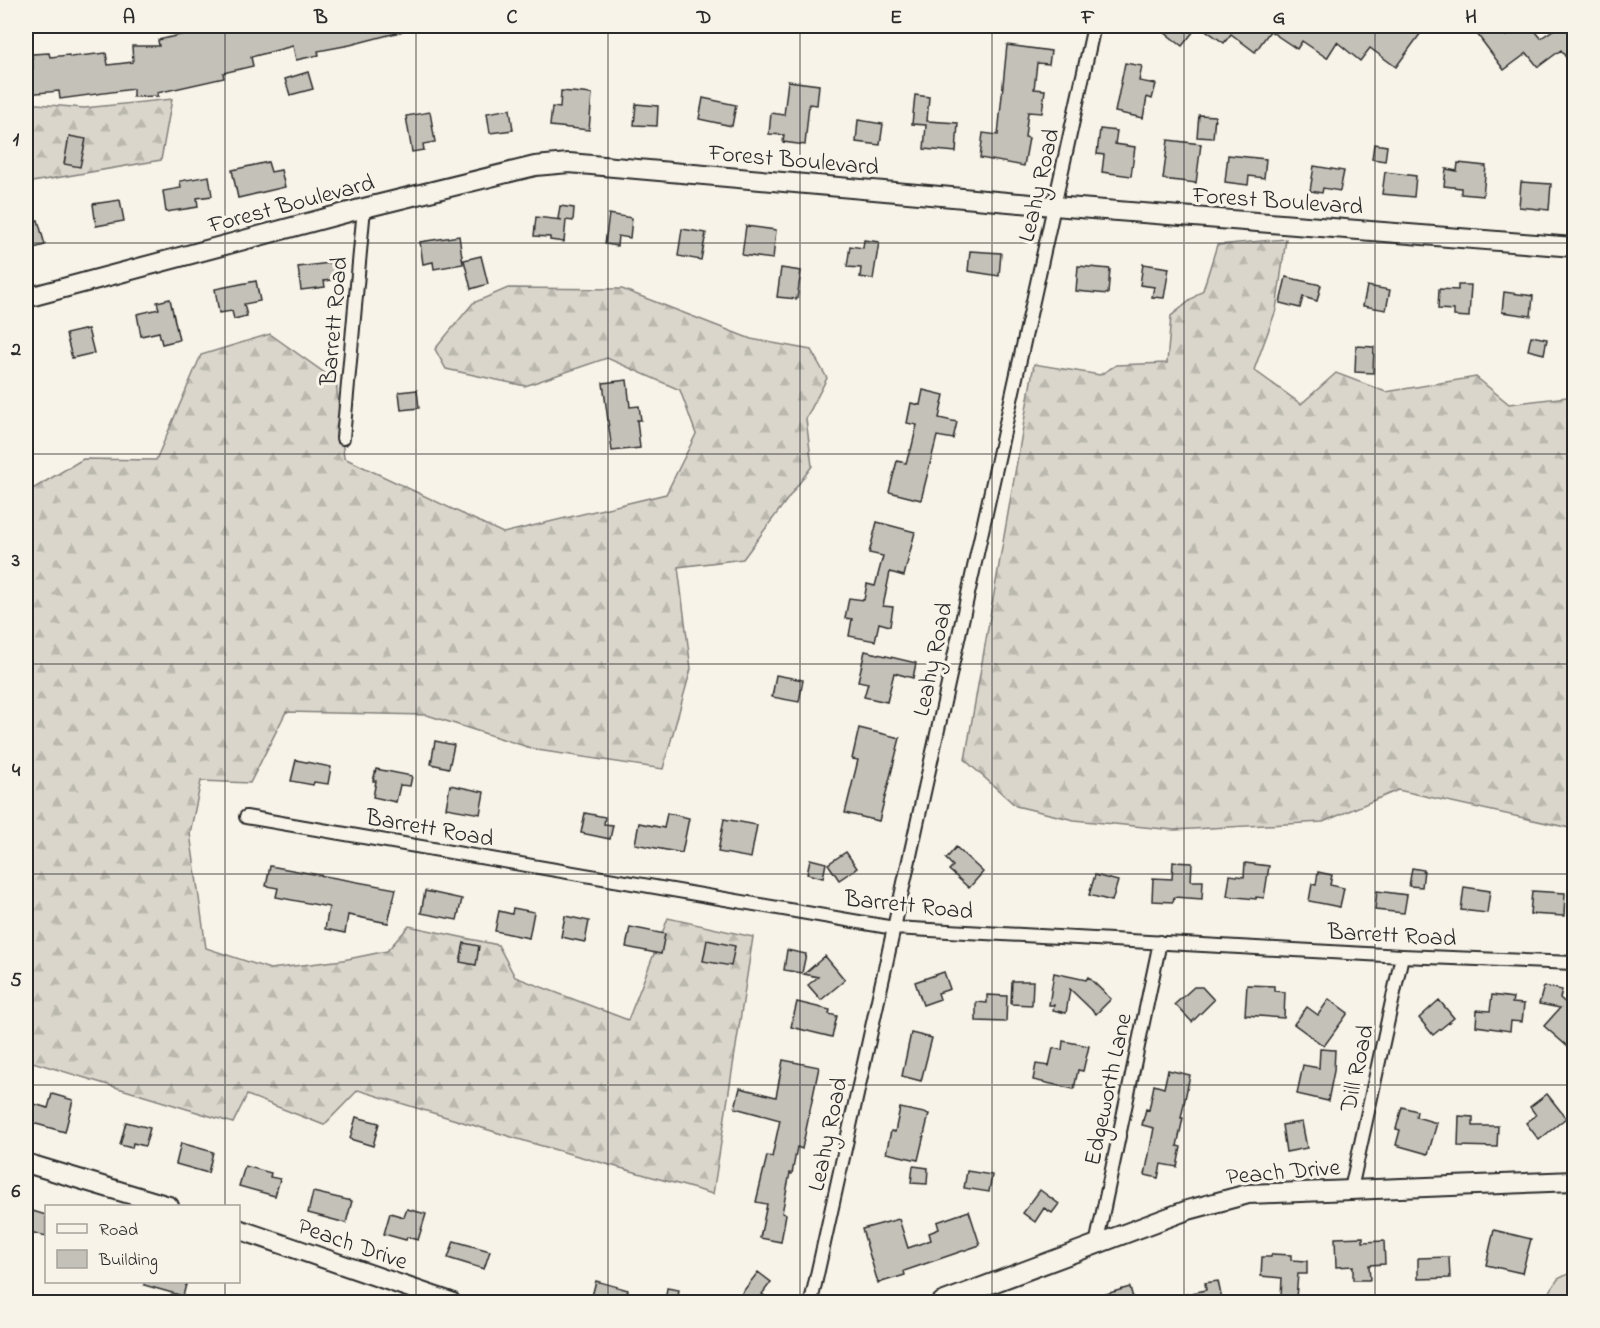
<svg xmlns="http://www.w3.org/2000/svg" width="1600" height="1328" font-family="'Indie Flower',sans-serif">
<defs>
<pattern id="forest-firs" width="22" height="20" patternUnits="userSpaceOnUse" patternTransform="scale(1.5)"><rect width="22" height="20" fill="#dad6cc"/><path d="M5 1l3.5 6h-7zM16 11l3.5 6h-7z" fill="#bbb8af"/></pattern>
</defs>
<rect width="100%" height="100%" fill="#f7f3e8"/>
<filter id="ink" filterUnits="userSpaceOnUse"><feTurbulence type="fractalNoise" baseFrequency=".0167" numOctaves="2"/><feDisplacementMap in="SourceGraphic" scale="12" xChannelSelector="R" yChannelSelector="G"/><feConvolveMatrix kernelMatrix="1 2 1 2 8 2 1 2 1" color-interpolation-filters="sRGB"/></filter>
<g filter="url(#ink)">
<!-- forest -->
<path fill="url(#forest-firs)" stroke="#82807c" stroke-width="1.5" d="M172,99L161,160L26,183V103L84,108Z
M1286,239L1276,310L1254,370L1301,404L1336,373L1386,392L1476,377L1509,404L1567,397L1574,401V829L1398,790L1323,822L1174,830L1074,820L1016,806L965,760L1034,364L1100,375L1116,365L1167,363L1171,316L1203,290L1217,245Z
M508,288L622,289L751,339L811,350L827,378L806,419L812,466L743,559L678,567L691,669L663,769L537,750L427,715L286,712L250,783L201,781L190,833L206,948L270,969L343,960L387,951L409,926L498,945L515,977L628,1020L668,918L753,937L713,1194L528,1142L358,1090L324,1125L247,1095L233,1123L26,1060V493L83,459L156,460L201,355L270,334L336,381L344,458L503,533L666,494L696,434L680,390L607,358L525,386L446,369L435,349L473,303Z
M1574,1271V1302H1543L1558,1279Z"/>
<!-- building -->
<path fill="#c4c1b9" stroke="#2b2b2b" stroke-width="1.5" d="M219,26H403L404,31L350,45L318,51L319,55L296,60L293,46L251,57L253,66L223,73L224,78L157,93L158,96L133,97V89L60,99L59,91L26,94V70L33,69L32,54L49,53L50,57L69,55L70,57L106,53L108,65L133,62L132,46H159L158,40Z
M1156,26H1198L1182,46Z
M1200,26H1426L1396,67L1370,48L1360,61L1337,42L1327,58L1302,41L1297,49L1270,31L1255,52L1231,34L1224,43Z
M1471,26H1498L1506,36L1519,26H1531L1541,38L1559,26H1564L1569,33L1575,29V71L1561,50L1538,67L1527,53L1504,70Z
M1007,45L1051,51L1049,64L1037,63L1034,89L1045,90L1042,113L1028,112L1025,137L1029,138L1024,166L980,158L983,133L998,135Z
M1125,63L1142,66L1139,81L1156,84L1152,99L1147,97L1143,118L1115,112Z
M308,72L313,89L290,95L285,79Z
M788,81L819,85L817,105L809,104L805,145L783,142L784,135L769,134L771,113L784,115Z
M561,91L592,94L589,130L550,126L552,107L560,108Z
M915,95L929,97L927,121L958,123L956,152L924,149L926,125L912,124Z
M703,98L736,105L732,126L699,119Z
M636,104L658,106L657,126L634,125Z
M510,109L513,130L490,133L487,113Z
M430,112L435,142L423,144L424,150L412,152L406,116Z
M1199,115L1215,116L1213,138L1197,137Z
M858,120L883,124L880,145L856,142Z
M1100,129L1117,131L1115,144L1135,147L1131,176L1102,172L1104,155L1097,154Z
M69,136L86,139L80,167L64,164Z
M1168,140L1201,144L1196,183L1163,179Z
M1374,144L1387,146L1385,161L1372,159Z
M1228,155L1266,159L1264,178L1249,176L1248,185L1225,182Z
M268,162L271,172L281,170L285,187L238,198L232,170Z
M1458,163L1486,166L1483,196L1461,194V188L1444,186L1446,169L1457,171Z
M1314,166L1344,171L1340,191L1323,188L1322,193L1310,191Z
M1385,172L1416,176L1414,197L1382,194Z
M209,176L212,196L197,198L198,207L166,212L163,191L181,188L180,181Z
M1521,182L1551,184L1549,210L1519,207Z
M120,200L124,221L96,226L93,204Z
M560,206L574,208L573,221L566,220L564,242L550,240V237L534,236L536,217L562,220L558,219Z
M609,214L632,218L630,238L618,236L617,246L605,244Z
M38,220L45,245L26,250V223Z
M746,226L776,230L773,259L742,255Z
M682,229L706,233L701,260L678,256Z
M459,236L463,264L434,269L433,262L423,264L420,242Z
M864,240L879,242L873,279L860,277L861,268L847,267L850,246L863,248Z
M970,251L1001,253L999,276L968,271Z
M481,256L488,284L471,289L464,260Z
M337,262L339,279L324,281L325,287L301,290L298,267Z
M1143,264L1169,268L1164,298L1152,297L1154,287L1140,285Z
M1078,266L1110,269L1108,294L1076,291Z
M781,268L801,271L797,299L777,297Z
M1286,277L1321,285L1317,301L1303,297L1300,308L1280,303Z
M256,281L260,301L244,304L247,316L234,319L232,311L219,313L215,289Z
M1458,285H1471L1469,317L1454,316V310L1438,309L1439,289L1458,290Z
M1367,286L1390,290L1386,310L1363,306Z
M1504,292L1533,296L1531,316L1502,312Z
M170,299L179,340L162,344L159,332L141,336L137,314L159,309L157,302Z
M88,329L94,353L72,358L66,334Z
M1531,336L1547,339L1544,354L1528,350Z
M1356,346L1374,347L1373,373L1355,372Z
M627,380L630,407L639,406L641,420H637L640,448L612,451L603,383Z
M417,390L419,408L401,410L399,392Z
M923,390L944,395L939,418L957,422L953,439L937,436L921,500L889,492L897,461L906,463L910,450H911L917,425L907,423L911,403L920,405Z
M877,522L915,532L904,576L890,572L883,606L893,607L890,626L879,623L875,641L849,636L852,619L845,618L849,598L864,600L867,584L875,586L883,556L869,553Z
M865,651L916,663L913,678L894,673L887,702L864,697L868,683L858,681Z
M776,675L803,680L799,702L772,697Z
M859,728L900,738L879,821L845,813L858,760L852,759Z
M435,741L454,745L449,768L431,764Z
M296,760L331,767L328,784L314,782L313,785L291,781Z
M376,769L412,776L410,786L400,785L396,802L373,797L376,781H373Z
M450,785L484,792L480,814L446,808Z
M585,813L605,817L604,824L613,825L610,839L581,833Z
M667,813L689,818L682,853L635,844L639,823L664,828Z
M724,819L757,825L751,858L718,852Z
M956,847L983,872L969,888L949,870L953,866L946,859Z
M846,852L857,868L839,880L828,864Z
M810,859L826,863L823,878L807,874Z
M1173,862L1192,863L1191,881H1203L1202,899L1174,897L1173,902L1152,901L1153,878L1172,879Z
M1245,863L1269,866L1264,898L1256,897V899L1227,896L1230,875L1244,877Z
M270,866L396,889L388,923L348,915L345,933L325,929L329,907L276,897L278,888L266,886Z
M1412,868L1424,870L1422,887L1409,886Z
M1318,872L1332,875L1330,885L1344,888L1340,907L1309,901L1312,884L1316,885Z
M1095,875L1118,881L1112,901L1089,895Z
M1464,887L1490,891L1487,913L1461,910Z
M425,891L462,899L457,920L421,913Z
M1377,891L1407,895L1404,913L1375,910Z
M1532,891L1565,893L1564,916L1530,914Z
M513,908L534,912L529,938L495,931L499,911L512,914Z
M565,916L589,921L585,942L561,937Z
M630,927L665,934L661,954L626,947Z
M707,940L735,946L731,966L703,961Z
M464,943L479,946L476,965L460,962Z
M787,950L806,954L802,973L784,970Z
M825,956L845,980L821,1000L808,985L818,977L804,974Z
M944,972L950,989L938,993L940,999L923,1005L915,982Z
M1054,973L1086,980L1088,977L1111,999L1096,1014L1070,989L1066,1013L1053,1010L1054,1005H1049Z
M1012,981H1033L1032,1005L1011,1004Z
M1247,985L1274,986V991L1285,992L1284,1018L1245,1015Z
M1544,986L1562,990L1560,998L1575,1011V1053L1544,1026L1560,1008L1539,1004Z
M1194,987H1202L1214,1000L1192,1022L1175,1004Z
M987,995L1007,996L1006,1022L976,1021V1002L987,1003Z
M1492,995L1513,998L1512,1003L1524,1004L1522,1022L1511,1021L1510,1031L1476,1026L1477,1010L1490,1011Z
M1329,999L1348,1013L1324,1046L1294,1024L1307,1007L1318,1015Z
M1439,1000L1454,1018L1433,1035L1419,1018Z
M797,1002L830,1010L829,1014L837,1016L832,1037L791,1027Z
M911,1033L932,1038L921,1081L902,1076Z
M1063,1041L1089,1046L1083,1071L1078,1070L1074,1089L1033,1080L1036,1064L1049,1066L1053,1048L1062,1050Z
M1320,1049L1335,1050L1334,1071L1328,1101L1297,1094L1303,1065L1319,1068Z
M783,1060L819,1067L802,1149L797,1147L792,1174L790,1173L782,1213L786,1214L781,1242L760,1238L767,1204L756,1202L767,1156L772,1157L780,1120L735,1108L740,1088L776,1097Z
M1168,1070L1190,1075L1181,1118H1183L1177,1146L1181,1147L1177,1167L1161,1164L1158,1178L1145,1175L1154,1128L1142,1125L1146,1109L1149,1110L1154,1085L1164,1088Z
M52,1094L73,1100L65,1132L29,1122L34,1104L48,1108Z
M1547,1094L1566,1118L1539,1140L1526,1123L1536,1115L1530,1107Z
M1402,1107L1417,1111L1416,1117L1437,1123L1428,1154L1396,1145L1400,1130L1396,1129Z
M900,1108L929,1114L918,1160L886,1153L891,1131L895,1132Z
M1459,1116L1473,1117V1126H1498L1497,1147L1458,1146Z
M356,1117L379,1123L373,1146L350,1139Z
M126,1122L150,1128L145,1146L133,1143L132,1148L120,1145Z
M1302,1122L1307,1148L1286,1152L1282,1125Z
M181,1143L213,1152L208,1173L176,1164Z
M245,1166L271,1173L270,1177L280,1179L275,1196L239,1186Z
M913,1166L928,1168L927,1184L911,1183Z
M967,1171L992,1175L989,1192L964,1188Z
M1040,1190L1059,1204L1052,1213L1044,1208L1035,1222L1023,1213Z
M313,1192L352,1201L346,1223L308,1213Z
M26,1209L46,1215V1236L26,1231Z
M407,1209L426,1214L418,1240L407,1237L406,1240L384,1234L390,1213L404,1217Z
M969,1211L980,1245L904,1271L905,1275L878,1283L862,1229L899,1219L908,1248L931,1240L929,1233L939,1229L937,1222Z
M1494,1230L1531,1239L1522,1273L1486,1265Z
M1363,1237V1242L1384,1241L1385,1264L1369,1265L1370,1280H1353V1266L1336,1267L1335,1238Z
M454,1241L490,1251L484,1269L448,1258Z
M1272,1254L1291,1255V1260L1307,1261V1274H1298L1296,1298L1281,1297L1282,1278L1261,1276L1262,1257H1271Z
M1449,1257L1450,1278L1418,1279V1258Z
M758,1272L771,1282L762,1294L773,1302H735Z
M144,1281H187L183,1296L144,1285Z
M596,1281L628,1290L624,1302H599L591,1300Z
M1218,1281L1222,1300L1211,1302H1174L1173,1297L1206,1290L1205,1283Z
M1130,1287L1134,1302H1090L1089,1299Z
M667,1288L679,1290L677,1302H665Z"/>
<g fill="none" stroke-linecap="round" stroke-linejoin="round">
<defs>
<path id="street" d="M343,438L364,208
M246,817L894,928L1402,956L1574,963
M1351,1189L1402,956
M1096,1245L1160,942
M811,1302L1094,26"/>
<path id="secondary" d="M26,298L364,208L535,166L569,163L1054,206L1574,247
M26,1163L169,1206
M238,1229L451,1302
M942,1302L1188,1210L1248,1194L1574,1181"/>
</defs>
<!-- street casing -->
<use href="#street" stroke="#2b2b2b" stroke-width="16"/>
<!-- secondary casing -->
<use href="#secondary" stroke="#2b2b2b" stroke-width="22"/>
<!-- street -->
<use href="#street" stroke="#f7f3e8" stroke-width="12"/>
<!-- secondary -->
<use href="#secondary" stroke="#f7f3e8" stroke-width="18"/>
</g>
</g>
<!-- grid -->
<path fill="none" stroke="#2b2b2b" stroke-width="1.5" stroke-opacity="0.55" d="M225,26V1206M416,26V1302M608,26V1302M800,26V1302M992,26V1302M1184,26V1302M1375,26V1302M26,243H1574M26,454H1574M26,664H1574M26,874H1574M26,1085H1574M225,1282V1302"/>
<g text-anchor="middle" stroke-width="6" stroke-linejoin="round" paint-order="stroke">
<!-- street labels -->
<g font-size="24" fill="#2b2b2b" stroke="#f7f3e8">
<text transform="translate(794 159) rotate(5)" y="8">Forest Boulevard</text>
<text transform="translate(1038 185) rotate(-77)" y="8">Leahy Road</text>
<text transform="translate(1278 200) rotate(4)" y="8">Forest Boulevard</text>
<text transform="translate(291 203) rotate(-15)" y="8">Forest Boulevard</text>
<text transform="translate(333 321) rotate(-85)" y="8">Barrett Road</text>
<text transform="translate(932 659) rotate(-78)" y="8">Leahy Road</text>
<text transform="translate(430 827) rotate(10)" y="8">Barrett Road</text>
<text transform="translate(909 904) rotate(6)" y="8">Barrett Road</text>
<text transform="translate(1392 934) rotate(3)" y="8">Barrett Road</text>
<text transform="translate(1356 1068) rotate(-78)" y="8">Dill Road</text>
<text transform="translate(1107 1089) rotate(-78)" y="8">Edgeworth Lane</text>
<text transform="translate(827 1134) rotate(-78)" y="8">Leahy Road</text>
<text transform="translate(1283 1171) rotate(-5)" y="8">Peach Drive</text>
<text transform="translate(353 1243) rotate(19)" y="8">Peach Drive</text>
</g>
</g>
<!-- margin -->
<rect width="1600" height="1328" fill="none" stroke="#f7f3e8" stroke-width="66"/>
<!-- legend -->
<rect x="45" y="1205" width="195" height="78" fill="#f7f3e8" stroke="#a5a39c" stroke-width="1.5"/>
<rect x="57" y="1224" width="30" height="9" fill="#f7f3e8" stroke="#a5a39c" stroke-width="1.5"/>
<text x="99" y="1235" font-size="18" fill="#2b2b2b">Road</text>
<rect x="57" y="1250" width="30" height="18" fill="#c4c1b9" stroke="#a5a39c" stroke-width="1.5"/>
<text x="99" y="1265" font-size="18" fill="#2b2b2b">Building</text>
<rect x="33" y="33" width="1534" height="1262" fill="none" stroke="#2b2b2b" stroke-width="2"/>
<g font-size="20" text-anchor="middle" font-weight="bold" fill="#2b2b2b">
<text x="129" y="23">A</text>
<text x="321" y="23">B</text>
<text x="512" y="23">C</text>
<text x="704" y="23">D</text>
<text x="896" y="23">E</text>
<text x="1088" y="23">F</text>
<text x="1279" y="23">G</text>
<text x="1471" y="23">H</text>
<text x="16" y="145">1</text>
<text x="16" y="355">2</text>
<text x="16" y="566">3</text>
<text x="16" y="776">4</text>
<text x="16" y="986">5</text>
<text x="16" y="1197">6</text>
</g>
</svg>
